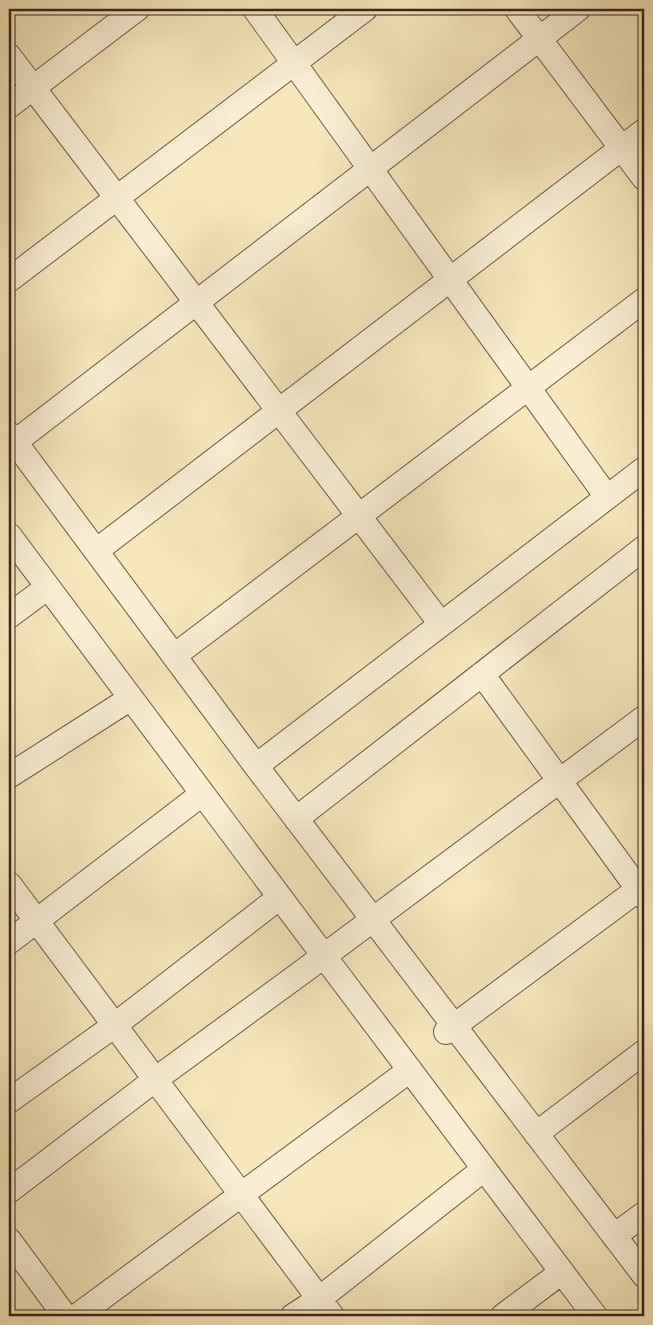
<svg xmlns="http://www.w3.org/2000/svg" width="653" height="1325" font-family="'IM FELL French Canon',serif">
<rect width="100%" height="100%" fill="#f7e7bb"/>
<filter id="stains"><feTurbulence type="fractalNoise" baseFrequency=".004" numOctaves="4"/><feColorMatrix values="0 0 0 0 .2 0 0 0 0 .09 0 0 0 0 .02 0 0 0 .5 -.17"/></filter>
<radialGradient id="worn" r=".72"><stop offset=".6" stop-color="#630" stop-opacity="0"/><stop offset="1" stop-color="#630" stop-opacity=".3"/></radialGradient>
<g fill="none" stroke-linecap="round" stroke-linejoin="round">
<defs>
<path id="minor" d="M255,9L607,497
M517,9L644,178
M9,56L441,624
M9,106L137,9
M9,280L365,9
M9,434L256,766L644,1275
M15,442L578,9
M9,535L324,956L644,718
M96,551L644,131
M9,616L48,587
M174,656L644,300
M482,674L644,897
M256,766L644,469
M9,776L131,698
M296,819L644,548
M9,884L332,1316
M9,942L202,794
M446,1032L644,885
M9,1101L115,1025L280,897
M536,1134L644,1052
M9,1191L156,1079L324,956L595,1316
M614,1236L644,1214
M9,1240L65,1316
M77,1316L410,1070
M293,1316L319,1299L484,1169
M503,1316L562,1272"/>
</defs>
<!-- minor casing -->
<use href="#minor" stroke="#685742" stroke-width="26"/>
<!-- minor -->
<use href="#minor" stroke="#faefd3" stroke-width="24"/>
</g>
<!-- margin -->
<rect width="653" height="1325" fill="none" stroke="#f7e7bb" stroke-width="30"/>
<rect x="10" y="10" width="633" height="1305" fill="none" stroke="#38271a" stroke-width="2.5"/>
<rect x="15" y="15" width="623" height="1295" fill="none" stroke="#38271a"/>
<rect width="100%" height="100%" filter="url(#stains)"/>
<rect width="100%" height="100%" fill="url(#worn)"/>
</svg>
